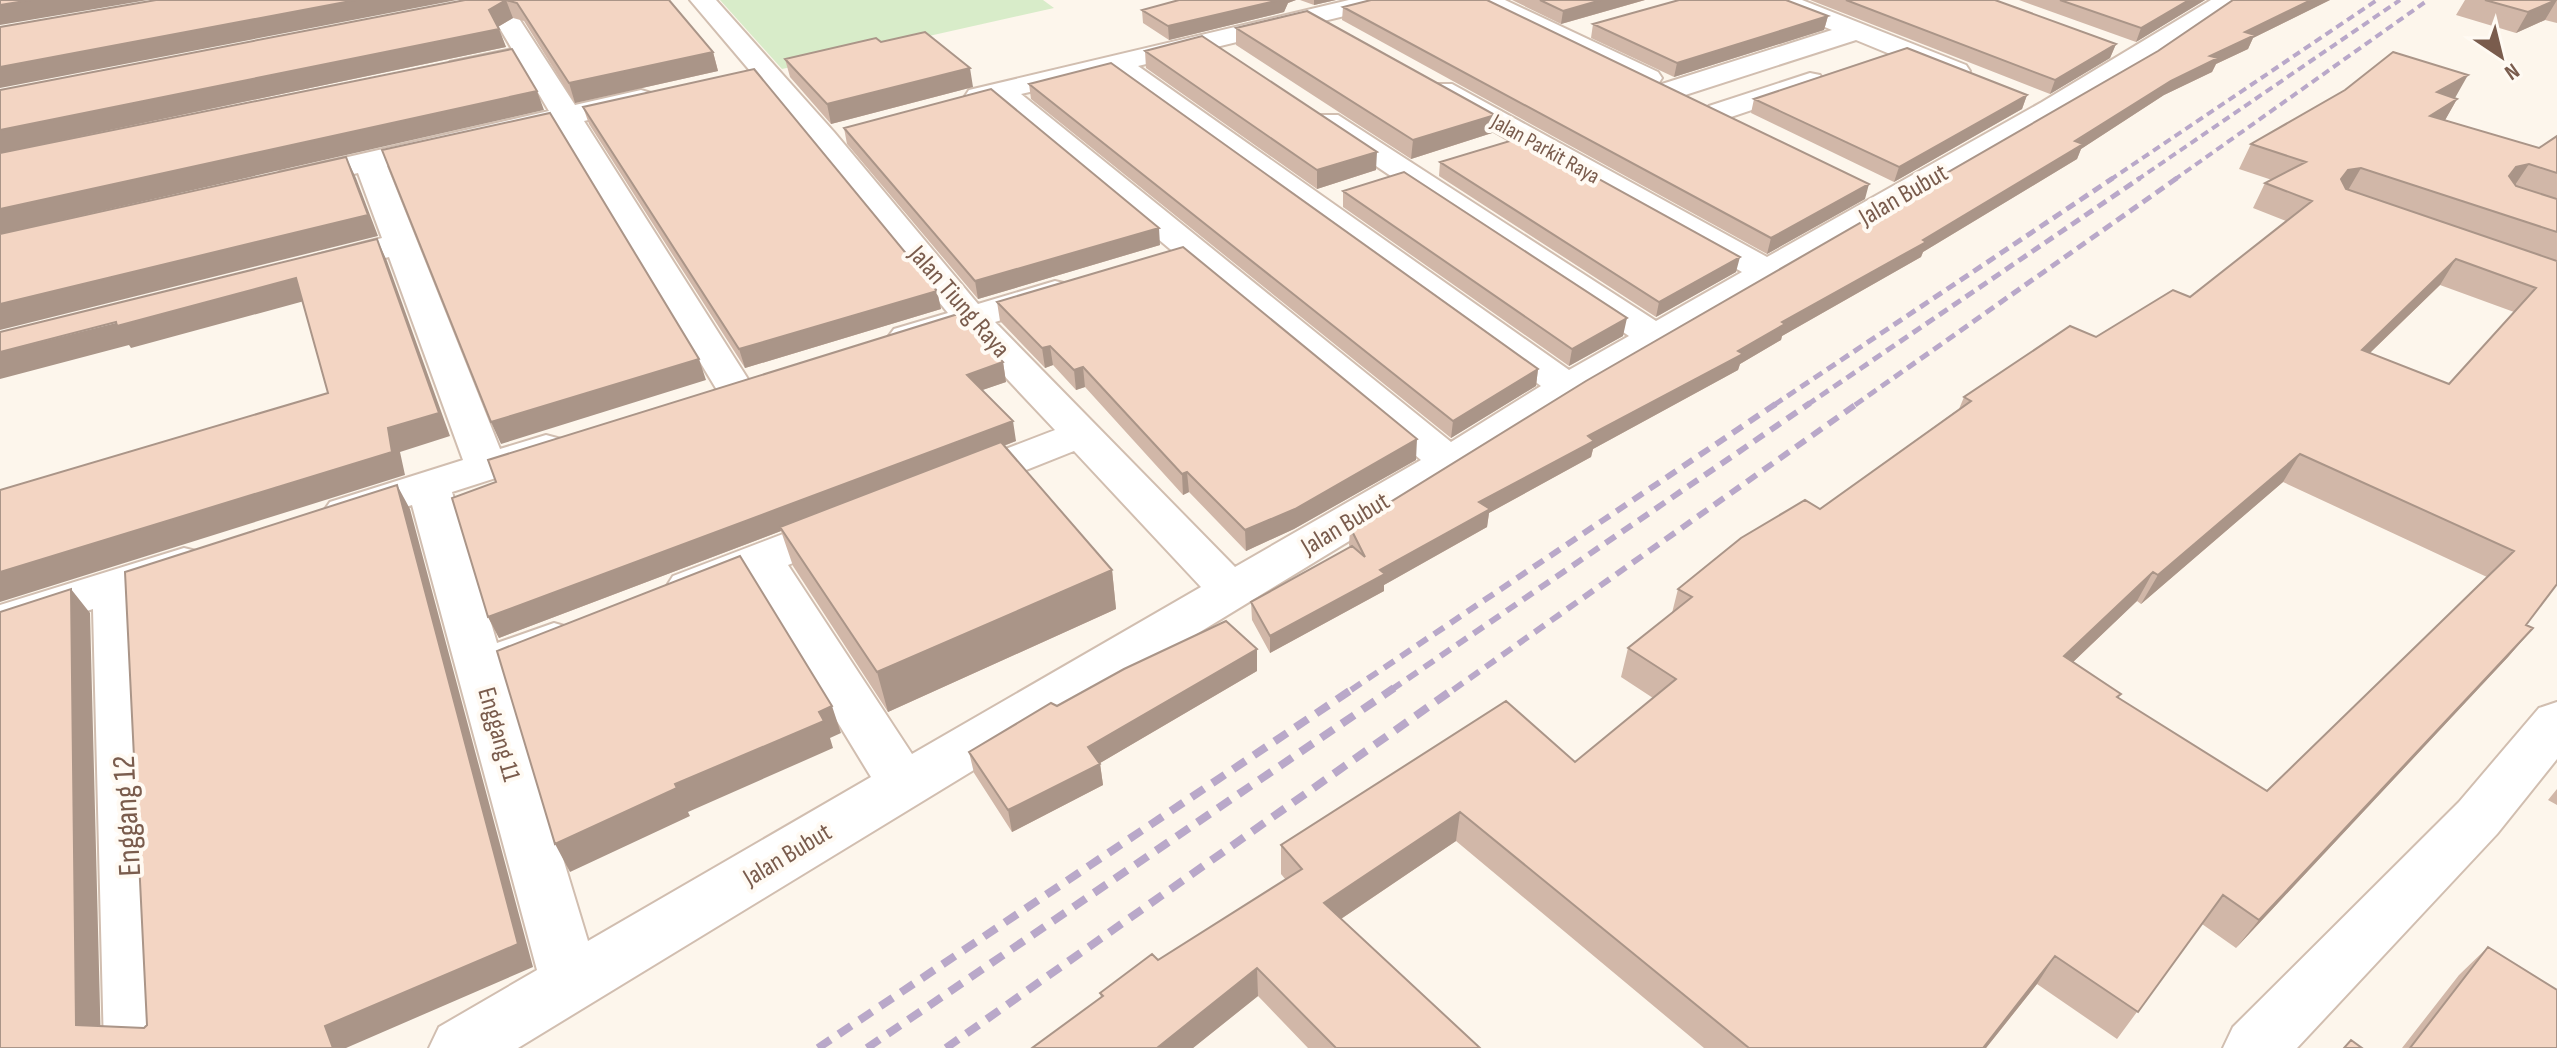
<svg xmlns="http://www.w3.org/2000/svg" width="2557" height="1048" font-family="'Sofia Sans Condensed',sans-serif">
<rect width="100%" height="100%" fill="#fdf6ec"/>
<!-- green -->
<path fill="#d8ecc9" d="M720,0H1043L1054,8L782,69Z"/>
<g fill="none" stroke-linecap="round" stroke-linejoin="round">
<defs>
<path id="street" d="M483,0H507L575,105L641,90L651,93L655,99L651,105L584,121L753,387L748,395L734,399L720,395L558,127L387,166L500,449L546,435L561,439L567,448L561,457L452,492L497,643L554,623L571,628L578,640L571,652L508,677L588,941L871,777L751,580L689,603L673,598L666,587L673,576L825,518L841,513L857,518L863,528L857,538L788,565L912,754L1201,587L1074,451L976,490L961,494L946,490L940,481L946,472L1055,430L963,332L907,348L894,345L888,337L894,329L948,313L812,144L690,0H716L834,132L978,304L1055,281L1068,284L1073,292L1068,300L995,322L1235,567L1421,460L994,101L979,105L969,102L965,96L969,90L1349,0H1393L1390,5L1138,66L1569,370L1629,336L1318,127L1313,121L1318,115H1338L1656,321L1742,272L1432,96L1428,90L1432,84H1452L1767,257L2042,102L2211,0H2241L2062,114L1581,395L1464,471L518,1048H429L439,1027L537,970L412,505L345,526L330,522L323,512L330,502L463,460L389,257L325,273L313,270L308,263L313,256L382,238L358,173L291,188L280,186L275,179L280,172L291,170L549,111L521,64L460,76L450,74L446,68L450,62L512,49ZM1112,73L1541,386L1451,442L1021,94Z
M1473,0H1505L1658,72L1662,78L1658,84H1638L1476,5Z
M1768,0H1802L1966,65L1970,71L1966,77H1946L1856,40L1682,96H1662L1658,90L1662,84L1832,30L1771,5Z
M1810,73L1820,75L1824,81L1820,87L1719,121L1709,118L1705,112L1709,106Z
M184,548L200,552L207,563L200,574L140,594L168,1048H104L93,609L0,639V605Z
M2557,702V759L2497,834L2297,1048H2223L2233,1027L2459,802L2539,708Z"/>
</defs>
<!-- street casing -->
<use href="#street" stroke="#d1beb0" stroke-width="4"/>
<!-- street -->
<use href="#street" fill="#fff" fill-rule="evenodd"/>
<!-- rail-far3 -->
<path stroke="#b9a8c9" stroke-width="4" stroke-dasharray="8 5" stroke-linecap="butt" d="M2110,180L2377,0
M2137,180L2400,0
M2174,180L2428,0"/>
<!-- rail-far2 -->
<path stroke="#b9a8c9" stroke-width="5" stroke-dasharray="10 6" stroke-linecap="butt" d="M1774,405L2113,178
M1807,405L2140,178
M1855,405L2177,178"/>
<!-- rail-far1 -->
<path stroke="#b9a8c9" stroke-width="6" stroke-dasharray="12 8" stroke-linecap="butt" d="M1351,690L1777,403
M1391,690L1810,403
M1453,690L1858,403"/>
<!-- rail -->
<path stroke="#b9a8c9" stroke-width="8" stroke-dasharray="15 10" stroke-linecap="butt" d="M818,1048L1354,688
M867,1048L1394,688
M946,1048L1455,688"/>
</g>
<!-- wall -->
<path fill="#d1b7a8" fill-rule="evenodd" d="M465,0H669L713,52L718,71L575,103L524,21L513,18L498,27L506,47L0,153Z
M1179,0H1296L1288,3L1284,12L1169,40L1143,23L1142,10Z
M1300,0H1336L1314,5Z
M1512,0H1645L1561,24Z
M1810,0H1995L2116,44L2110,58L2050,94Z
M2019,0H2205L2136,42Z
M2233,0H2330L2253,38L2248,49L2216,64L2212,72L2164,95L2081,149L2077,159L1923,252L1921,257L1782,336L1781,340L1740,364L1738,370L1593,449L1591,457L1489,513L1487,527L1384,585V591L1270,653L1252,620L1251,602L1350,547L1349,545L1350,527L2158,51Z
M2465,0H2557V23L2545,20L2516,33L2456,15Z
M1343,7L1865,199L1767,254L1342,20Z
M1828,16L1824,30L1674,77L1591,38L1593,24Z
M1236,28L1495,115L1492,133L1411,159L1236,45Z
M881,42L973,87L831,124L790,77L785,59Z
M1145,51L1376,170L1317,189L1146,68Z
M1029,84L1538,369L1536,386L1451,438L1031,99Z
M2027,95L2022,109L1894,182L1751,113L1754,99Z
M2454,98L2457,99L2445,120L2539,148L2557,136V584L2526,625L2533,628L2508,657L2236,948L2202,924L2117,1039L2037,984L1986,1048H1704L1456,841L1341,919L1480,1048H1308L1258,996L1193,1048H1032L1101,998L1100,993L1158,960L1286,880L1281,874V845L1575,762L1653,698L1621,677L1628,648L1672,613L1678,589L1820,509L1959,409L1964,397L2096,337L2190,297L2286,221L2253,208L2265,183L2272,180L2239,169L2251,144ZM2440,285L2514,312L2449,384L2370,353ZM2283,482L2487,577L2267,791L2119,698L2073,662L2137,601L2141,604Z
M583,107L937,291L941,309L745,368L589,124Z
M844,128L1160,245L978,299L847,144Z
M1440,162L1736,272L1656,317L1439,176Z
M1343,191L1623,336L1569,366L1343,207Z
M997,302L1416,460L1294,529L1246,551L1189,492L1183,495L1085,387L1076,390L1053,365L1045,368L1000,321Z
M1003,362L1006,382L982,390L1016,441L1004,446L1112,570L1116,609L888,712L793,566L781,531L499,638L488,617Z
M1257,671L1100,763L1103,785L1012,832L974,773L969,752L1057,706Z
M2557,789V805L2548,800Z
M2488,947L2557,1048H2402L2459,975Z"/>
<!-- shaded-wall -->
<path fill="#aa9588" d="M31,0H148L0,25V5Z
M356,0H457L0,88V67Z
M506,0L513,18L496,28L489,10Z
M1280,0H1296L1288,3L1284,12L1169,40L1168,26Z
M1314,0H1336L1314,5Z
M1601,0H1645L1561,24L1563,11Z
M2189,0H2205L2136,42L2141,28Z
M2311,0H2330L2253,38L2248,49L2216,64L2212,72L2164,95L2081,149L2077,159L1923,252L1921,257L1782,336L1781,340L1740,364L1738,370L1593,449L1591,457L1489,513L1487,527L1384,585V591L1270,653V636L1380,570L1479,502L1588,436L1738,351L1782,322L1923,240L2245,32Z
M2556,0H2557L2545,20L2516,33L2528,12Z
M1828,16L1824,30L1674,77L1677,63Z
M499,29L506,47L0,153V130Z
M2116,44L2110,58L2050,94L2055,80Z
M713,52L718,71L575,103L569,83Z
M970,68L973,87L831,124L827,104Z
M2468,75L2455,98L2437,92Z
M537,91L544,110L0,234V209Z
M2027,95L2022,109L1894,182L1899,167Z
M2457,99L2444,122L2430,116Z
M1495,115L1492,133L1411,159L1413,140Z
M1377,152L1376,170L1317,189V170Z
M346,157L356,178L378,236L0,330V304Z
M2529,164L2513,188L2493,201L2516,167Z
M2361,168L2347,192L2341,179L2348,170Z
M1869,184L1865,199L1767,254L1771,238Z
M1159,228L1160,245L978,299L975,281Z
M377,239L387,261L450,436L400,452L405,475L0,602V572L388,428Z
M1740,257L1736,272L1656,317L1659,302Z
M2456,259L2440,285L2345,377L2362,350Z
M296,278L308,300L131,348L129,345L0,379V352Z
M937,291L941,309L745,368L739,349Z
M1627,318L1623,336L1569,366L1572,349Z
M1050,346L1053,365L1045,368L1042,348Z
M699,359L706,380L501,444L491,422Z
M1003,362L1006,382L971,394L967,375Z
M1083,367L1085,387L1076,390L1074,370Z
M1538,369L1536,386L1451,438L1453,421Z
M1013,421L1016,441L782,530L780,527L781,531L499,638L488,617Z
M1417,439L1416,460L1294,529L1246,551L1245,530Z
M2300,454L2283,482L2141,604L2158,575Z
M1187,472L1189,492L1183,495L1182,474Z
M397,485L410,509L533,967L346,1048H333L325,1026Z
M1112,570L1116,609L888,712L877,672Z
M2153,572L2137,601L2049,685L2064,656Z
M71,589L90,613L101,1048L76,1025Z
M2533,628L2508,657L2236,948L2259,920Z
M1257,649V671L1095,766L1100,764L1103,785L1012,832L1008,810L1088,747Z
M832,706L841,733L830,738L833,748L688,812L690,816L570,872L555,844Z
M1460,812L1456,841L1323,931L1324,903Z
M2055,956L2037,984L1986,1048H1983Z
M1257,968L1258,996L1193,1048H1157Z"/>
<!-- building -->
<path fill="#f3d5c3" stroke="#aa9588" stroke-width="2" fill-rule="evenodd" d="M0,0H31L0,5Z
M156,0H356L0,67V27Z
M465,0H669L713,52L569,83L517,3L506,0L489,10L499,29L0,130V90Z
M1179,0H1280L1168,26L1142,10Z
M1371,0H1487L1869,184L1771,238L1343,7Z
M1540,0H1601L1563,11Z
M1679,0H1786L1828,16L1677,63L1593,24Z
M1846,0H1995L2116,44L2055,80Z
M2060,0H2189L2141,28Z
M2233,0H2311L2245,32L2255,35L2210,56L2218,58L2171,81L2075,141L2083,144L1923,240L1926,242L1782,322L1785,324L1738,351L1743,354L1588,436L1594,441L1479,502L1490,509L1380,570L1385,574L1270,636L1251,602L1352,546L1365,557L1350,527L1586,381L2158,51Z
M2485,0H2556L2528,12Z
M1307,11L1495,115L1413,140L1236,28Z
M925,32L970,68L827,104L785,59L876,38L881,42Z
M1202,36L1377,152L1317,170L1145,51Z
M1907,48L2027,95L1899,167L1754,99Z
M512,49L537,91L0,209V153Z
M2393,52L2468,75L2437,92L2457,99L2430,116L2539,148L2557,136V173L2529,164L2516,167L2509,176L2516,186L2557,199V232L2361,168L2348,170L2341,179L2346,189L2557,261V584L2526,625L2533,628L2259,920L2223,895L2138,1012L2055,956L1983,1048H1749L1460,812L1324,903L1480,1048H1336L1257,968L1157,1048H1032L1103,996L1100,993L1152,954L1158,960L1302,869L1281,845L1506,701L1575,762L1676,679L1628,648L1692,597L1678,589L1741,538L1805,500L1820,509L1971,401L1964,397L2070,326L2096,337L2173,290L2190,297L2312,201L2265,183L2306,162L2251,144L2345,90ZM2456,259L2536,288L2449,384L2362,350ZM2300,454L2514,551L2267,791L2117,697L2121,694L2064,656L2153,572L2158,575Z
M1111,63L1538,369L1453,421L1029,84Z
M754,69L937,291L739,349L583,107Z
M991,89L1159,228L975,281L844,128Z
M550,113L699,359L491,422L382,150Z
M1523,137L1740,257L1659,302L1440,162Z
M346,157L368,215L0,304V234Z
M1404,172L1627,318L1572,349L1343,191Z
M377,239L439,413L388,428L392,452L0,572V490L328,393L296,278L117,326L116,322L0,352V332Z
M1183,247L1417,439L1295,509L1245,530L1187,472L1182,474L1083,367L1074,370L1050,346L1042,348L997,302Z
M958,314L1003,362L967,375L1013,421L488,617L452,498L496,482L488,460Z
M1001,442L1112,570L877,672L780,527Z
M397,485L518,944L325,1026L333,1048H0V612L71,589L76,1025L144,1028L147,1025L125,572Z
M740,556L832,706L819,712L824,721L675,784L677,788L555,844L497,651Z
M1226,621L1257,649L1088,747L1100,764L1008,810L969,752L1051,703L1057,706L1124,669Z
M2488,947L2557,990V1048H2410Z
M2351,1040L2362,1048H2344Z"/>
<g text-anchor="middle" stroke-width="8" stroke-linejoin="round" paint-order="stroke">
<!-- far-street labels -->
<g font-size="22" fill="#7a5c4d" stroke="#fffaf3">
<text transform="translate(1546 148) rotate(29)" y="8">Jalan Parkit Raya</text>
</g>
<!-- street labels -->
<g font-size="26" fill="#7a5c4d" stroke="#fffaf3">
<text transform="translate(1903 194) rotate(-30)" y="9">Jalan Bubut</text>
<text transform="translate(960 301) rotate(49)" y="9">Jalan Tiung Raya</text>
<text transform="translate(1345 523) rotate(-31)" y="9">Jalan Bubut</text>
<text transform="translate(500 734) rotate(74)" y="9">Enggang 11</text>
<text transform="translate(787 854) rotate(-31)" y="9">Jalan Bubut</text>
</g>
<!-- near-street labels -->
<g font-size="32" fill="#7a5c4d" stroke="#fffaf3">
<text transform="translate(126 816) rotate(-93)" y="11">Enggang 12</text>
</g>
</g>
<!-- north arrow -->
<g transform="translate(2501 56) rotate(145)" stroke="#fffaf3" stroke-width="6" paint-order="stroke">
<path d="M0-6L14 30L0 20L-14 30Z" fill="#7a5c4d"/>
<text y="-12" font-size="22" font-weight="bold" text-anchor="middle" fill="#7a5c4d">N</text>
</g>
</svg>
